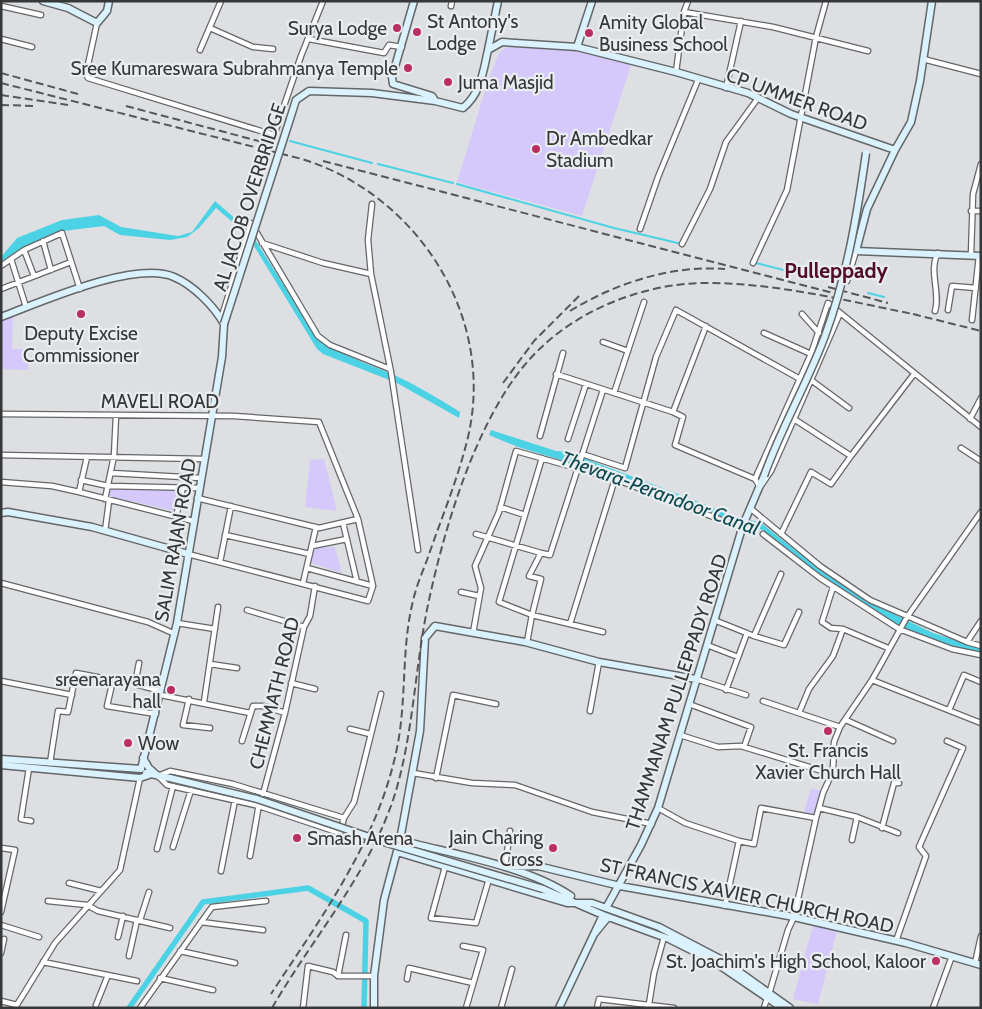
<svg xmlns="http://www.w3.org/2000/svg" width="982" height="1009" font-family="Cabin,sans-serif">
<rect width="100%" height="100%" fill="#dddfe2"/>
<!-- green -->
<path fill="#d5c9fb" d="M507,47L575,51L631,65L582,216L457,182L488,81L499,53Z
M13,316L12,349H28V370L1,369V321Z
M324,459L337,511L305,507L310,460Z
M109,489L179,491L175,511L108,496Z
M335,547L342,573L311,563L313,548Z
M811,788L822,791L816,815L804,812Z
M813,925L837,930L818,1004L793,999Z"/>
<!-- water -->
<path fill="#4cd2e5" d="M215,201L246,228L256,241L316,336C338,354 366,363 392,374C416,385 438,398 460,412L459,418L397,383L323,354L317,349L254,246L244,232L216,208L199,228L187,237L170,240L120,235L104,226L63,231L1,265V257L17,238L62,220L99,215L121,227L178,236L192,232Z
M491,430L556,451L568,452L730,514L761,523L818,568L871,603L933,633L981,648V654L952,647L898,625L816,573L763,530L731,521L614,476L518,447L489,435Z"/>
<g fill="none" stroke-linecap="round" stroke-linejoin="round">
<!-- stream -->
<path stroke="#4cd2e5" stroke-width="2" d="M290,141L372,163
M378,164L453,183
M457,184L614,228L682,244
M756,263L807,276
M868,293L884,297"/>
<!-- canal -->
<path stroke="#4cd2e5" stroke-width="5.5" d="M129,1008L203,902L308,888L366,921L364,1008"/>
<defs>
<path id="street" d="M1,6L41,15
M451,6L452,1
M684,12L773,27L868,51
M97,23L86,74L88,78L274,135L301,56L323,1
M210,28L253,47L273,49
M1,39L32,47
M309,39L384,53L389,45L402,47
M200,50L221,1
M923,59L981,74
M676,72L684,12L688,1
M726,88L741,21
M971,211H981
M640,229L658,177L698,80
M43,241L51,270
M262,243L323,263L371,274L391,372L418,550
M682,244L710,189L726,142L758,98
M24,250L34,276
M971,255L973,194L981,164
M11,259L26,307
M753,263L787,190L816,37L826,1
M1,266L24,250L62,233L80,289
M371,274L368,240L372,204
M847,281L856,251
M1,289L71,262
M948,310L952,286L976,288
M935,311C941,294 928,270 938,253
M802,314L819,333
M221,319L251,223L318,336L330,345L390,369
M972,320L979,256
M764,333L811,354
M603,342L628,351
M556,374L673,412L683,417L675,445L755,479
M914,374L851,456L794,419L771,471L760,487L755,479L811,354L828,303L981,427
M811,380L849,408
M614,393L644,302
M673,412L706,326
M1,414L234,416L319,422L358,519L373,586L368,601L188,554
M794,419L840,313
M970,419L981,398
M540,436L563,353
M568,439L586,384
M961,448L981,461
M582,454L625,468L656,357L676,310L800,379
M1,455L204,459
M111,473L201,478
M81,480L108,486L199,488
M1,482L52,486L79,492L193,521
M79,492L87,457
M197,498L319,528L358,519
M105,499L114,456L116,416
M500,507L525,515
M750,508L820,566L870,600L967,642L981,646
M176,517L183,487
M343,523L357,582
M105,531L109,501
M476,534L541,553
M763,534L820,578L899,629L952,649L981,655
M781,534L811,472L831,484L851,456
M225,535L310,554
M312,546L347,539
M220,562L231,506
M307,568L373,586
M1,583L148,622L175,634
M303,583L316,527
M833,587L822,622L831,628L843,629
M461,592L479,596
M247,610L304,627
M714,620L754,636L781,574
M177,623L215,629
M570,624L615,479
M603,632L532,615L541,579L529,576L541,553L550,555L603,390
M473,633L481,588L475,566L499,512L516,451L615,479L742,528
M754,636L784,645L799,612
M527,642L532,615L499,602L542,458
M967,642L981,621
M707,645L738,657
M139,663L135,684L161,691
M210,664L237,668
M696,679L746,695
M872,680L981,723
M1,681L72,695
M291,683L315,689
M726,690L747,633
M161,695L250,713
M189,699L183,725L210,728
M763,701L840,727
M204,702L218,607
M689,704L751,727L744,747
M949,710L964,675L981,682
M590,711L599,662
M799,713L809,689L833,656L843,629L888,648
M846,720L893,741
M350,729L370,734
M680,735L718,747L741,746L832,774
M242,741L253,706H264L285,713
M50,763L58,711L68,712L76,673L113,680L107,706L156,714
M29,768L21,819L31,821
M413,773L472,783L515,785L592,812L652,824
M436,778L453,695L496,704
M263,794L285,713L304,627L310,616L315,586
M658,808L685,823L739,841
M819,808L857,817L898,833
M344,818L233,784L170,771L158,776L167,785L259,806L340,833L344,818L354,802L381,694
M882,828L894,783H899
M852,840L857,817
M173,847L191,790
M1,848L15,850L1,912
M157,849L173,786
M250,856L259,804
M445,867L431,918L476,923L489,879
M505,867L510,831
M221,871L235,800
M69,883L101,891
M48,901L87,905L98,911L170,928
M725,906L739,841L754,844L761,808L816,818
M140,920L149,892
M201,922L263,930
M1,925L39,937
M118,937L123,916
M896,941L926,856L919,847L963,748L947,741
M463,946L483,950L466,1008
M180,951L235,963
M1,953L4,939
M129,956L137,920
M43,962L137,981
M975,963L981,936
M338,976L346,935
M160,978L213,990
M407,979L409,968L473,983
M769,994L788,930L794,917L816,818L823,793L833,771L834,742L840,727L872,680L907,617L981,512
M1,1001L17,1005
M649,1004L654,973L664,937
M96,1005L108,975
M15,1008L55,943L120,870L140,778
M140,1008L212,907L266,901
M303,1008L308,966L333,972L338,976H374
M501,1008L512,969
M597,1008L599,999L674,1008
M764,1008L767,998
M933,1008L952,956"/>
<path id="secondary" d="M43,1L68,8L97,23L107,11L109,1
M414,1L392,77L393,84L432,96L434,99
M932,1L920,81L911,122L895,150L867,209L856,251L981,256
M577,47L592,1
M488,50L498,1
M290,119L296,100L309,91L372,93L435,101L463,108C481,93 483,72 488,50L502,42L577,47L676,72L748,93L791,114L895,150
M1,317C41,302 135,260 174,277C193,285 214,306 224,324L222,357L177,623L141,769
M1,513L8,512L92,527L188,554
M143,758L149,768L158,776
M1,759L141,769
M1,765L140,778L149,775
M146,773L170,778
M400,840C452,854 527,866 571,896
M397,852L567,903H592L659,927L724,961L790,1008
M505,867L538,866L620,886L794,917L906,943L981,965
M543,889L603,915L669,939L713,961L782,1008
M606,908L641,845L658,808L743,525L764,476
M595,933L608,917
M374,1008V976L384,900L400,840L420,731L425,638L435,626L525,642L599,662L696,679
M559,1008L603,915"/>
</defs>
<!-- street casing -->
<use href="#street" stroke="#646668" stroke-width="7"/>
<!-- secondary casing -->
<use href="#secondary" stroke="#646668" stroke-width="9"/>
<!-- street -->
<use href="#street" stroke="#fff" stroke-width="4.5"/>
<!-- secondary -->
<use href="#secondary" stroke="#daf2fe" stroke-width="6"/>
<!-- rail -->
<path stroke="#565758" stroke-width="2" stroke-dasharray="8 4" stroke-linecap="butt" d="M1,73L78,94
M1,83L302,159C418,195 496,317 468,437C458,479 441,519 427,560C422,573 416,587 413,601C401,649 407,699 397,748C378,841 322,916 271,994
M1,95L68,105
M1,105L36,106
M126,106L266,143
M323,161L833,293
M828,287L888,303
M570,311C616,283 671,265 725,269
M913,314L981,331
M503,383L534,341L579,296
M272,1008C313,937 370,873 395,794C414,731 415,664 429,600C445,526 475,426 523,367C565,315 635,285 701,283C774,282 847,301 918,315"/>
<defs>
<path id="secondary-bridge" d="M224,324L290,119
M764,476C781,428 807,384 825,336C847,276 857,216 866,153
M170,778L257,799L387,843L543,889"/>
</defs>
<!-- secondary-bridge casing -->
<use href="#secondary-bridge" stroke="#646668" stroke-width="9" stroke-linecap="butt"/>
<!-- secondary-bridge -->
<use href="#secondary-bridge" stroke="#daf2fe" stroke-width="6"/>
</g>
<!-- markers -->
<g fill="#ba2e64" stroke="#eaedef" stroke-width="2">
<circle cx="397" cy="28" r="5"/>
<circle cx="417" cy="32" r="5"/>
<circle cx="589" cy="33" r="5"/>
<circle cx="408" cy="68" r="5"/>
<circle cx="448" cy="82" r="5"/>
<circle cx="536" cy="149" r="5"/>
<circle cx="81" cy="314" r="5"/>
<circle cx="171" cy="690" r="5"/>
<circle cx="828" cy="731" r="5"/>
<circle cx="128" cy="743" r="5"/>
<circle cx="297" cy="838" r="5"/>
<circle cx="553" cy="848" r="5"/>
<circle cx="936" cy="961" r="5"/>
</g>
<g text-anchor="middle" stroke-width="4.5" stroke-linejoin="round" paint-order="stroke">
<!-- poi labels -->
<g font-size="19" fill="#363738" stroke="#eaedef" text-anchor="start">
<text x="427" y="28">St Antony's<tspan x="427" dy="22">Lodge</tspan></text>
<text x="599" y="29">Amity Global<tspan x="599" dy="22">Business School</tspan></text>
<text x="387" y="35" text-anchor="end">Surya Lodge</text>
<text x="398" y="75" text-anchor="end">Sree Kumareswara Subrahmanya Temple</text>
<text x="458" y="89">Juma Masjid</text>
<text x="546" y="145">Dr Ambedkar<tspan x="546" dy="22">Stadium</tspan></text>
<text x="81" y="340" text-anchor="middle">Deputy Excise<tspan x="81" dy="22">Commissioner</tspan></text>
<text x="161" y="686" text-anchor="end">sreenarayana<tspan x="161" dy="22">hall</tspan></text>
<text x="138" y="750">Wow</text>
<text x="828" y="757" text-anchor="middle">St. Francis<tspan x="828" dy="22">Xavier Church Hall</tspan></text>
<text x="543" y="844" text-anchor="end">Jain Charing<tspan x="543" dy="22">Cross</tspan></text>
<text x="307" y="845">Smash Arena</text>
<text x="926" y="968" text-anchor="end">St. Joachim's High School, Kaloor</text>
</g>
<!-- street labels -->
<g font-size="19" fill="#363738" stroke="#eaedef">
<text transform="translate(797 99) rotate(20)" y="7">CP UMMER ROAD</text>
<text transform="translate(249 197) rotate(-72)" y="7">AL JACOB OVERBRIDGE</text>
<text x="160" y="408">MAVELI ROAD</text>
<text transform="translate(175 540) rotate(-80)" y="7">SALIM RAJAN ROAD</text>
<text transform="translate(676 692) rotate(-72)" y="7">THAMMANAM PULLEPPADY ROAD</text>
<text transform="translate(274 693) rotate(-76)" y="7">CHEMMATH ROAD</text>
<text transform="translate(747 895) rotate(12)" y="7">ST FRANCIS XAVIER CHURCH ROAD</text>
</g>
<!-- water labels -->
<g font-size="20" font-style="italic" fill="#0c4850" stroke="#eaedef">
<text transform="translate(660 493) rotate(20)" y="7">Thevara-Perandoor Canal</text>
</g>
<!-- quarter labels -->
<g font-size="21" font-weight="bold" fill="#510d27" stroke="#eaedef">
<text x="836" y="278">Pulleppady</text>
</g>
</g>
<!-- border -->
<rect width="982" height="1009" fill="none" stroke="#363738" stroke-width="5"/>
</svg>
